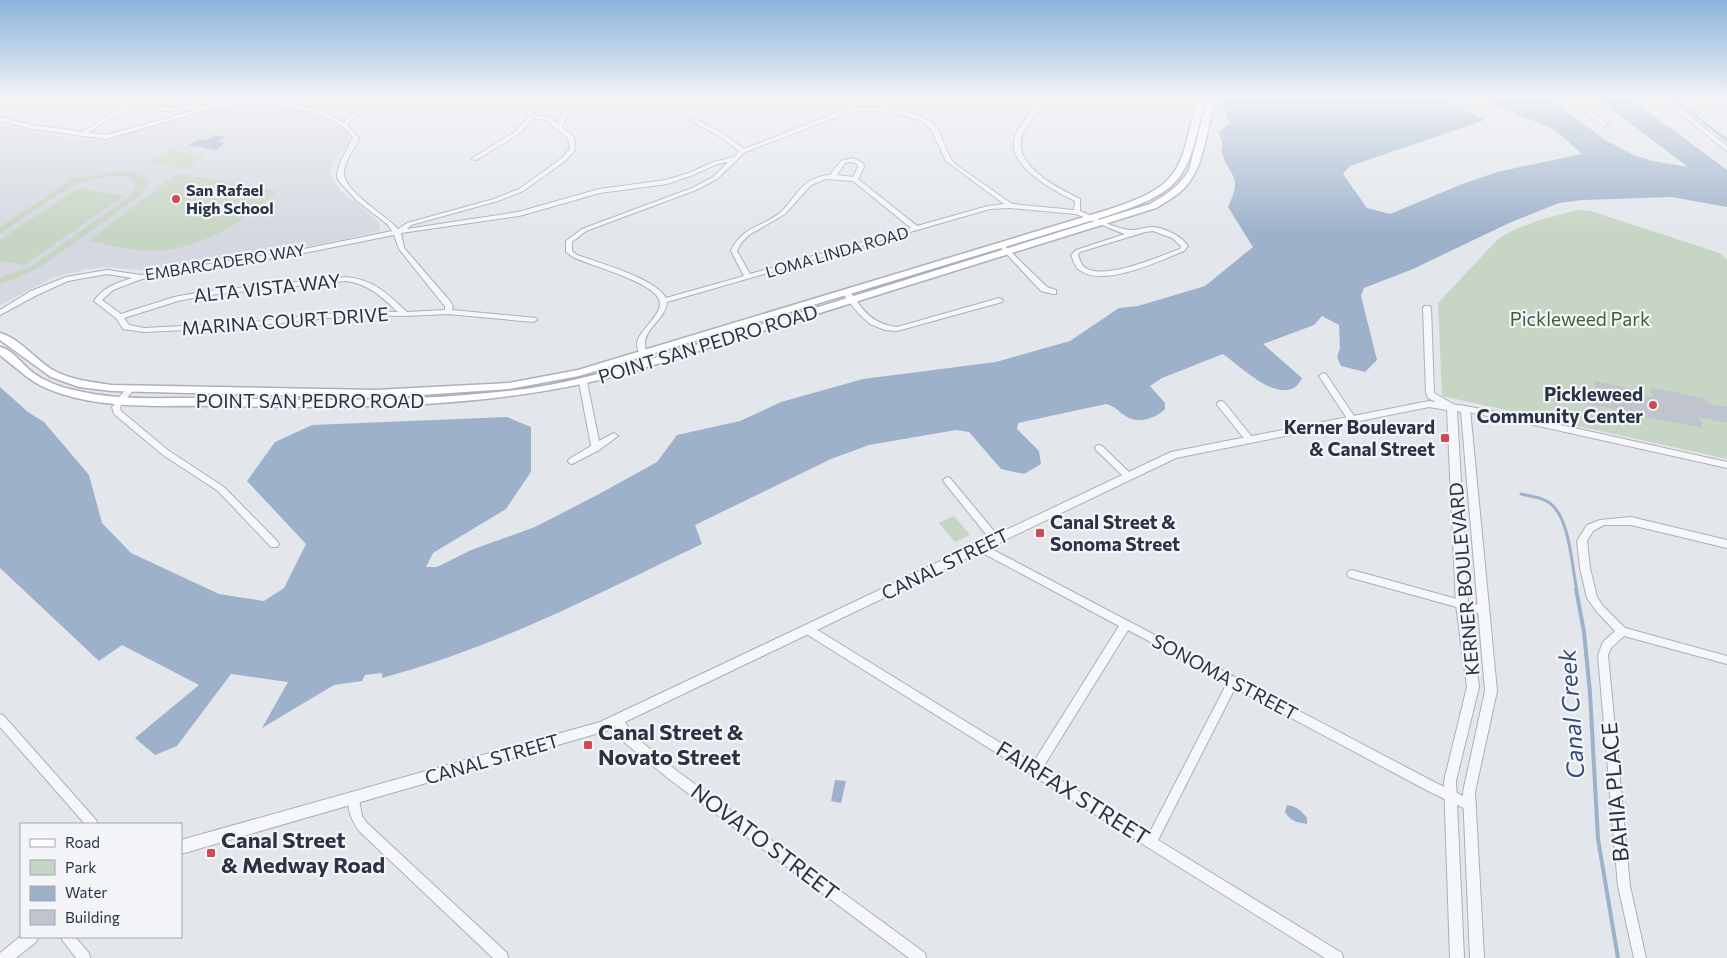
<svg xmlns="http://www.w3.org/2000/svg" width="1727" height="958" font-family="Commissioner,sans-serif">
<rect width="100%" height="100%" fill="#e3e6eb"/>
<!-- built -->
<path fill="#d5d8e0" d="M242,103L299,109L328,121L351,133L352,138L349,144L334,161L330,169L332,178L341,191L379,222L380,227L379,231L317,245L250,255L225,257L150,271L104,267L88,269L54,277L0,305V124L78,140H101Z"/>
<!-- green -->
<path fill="#c7d5c4" d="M171,150L205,156L186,169L151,163Z
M119,171L135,173L144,178L147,185L140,196L42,266L18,278L0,284V278L31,266L128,198L134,191L136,185C132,178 127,177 120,176C77,173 34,212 0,234V227L75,177C86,180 106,172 119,171Z
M183,174L277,191C245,222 196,252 149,251C129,250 109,245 89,241L173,176Z
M78,188L124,196L24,265L0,261V240Z
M1577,210L1591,211L1713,251L1721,254L1727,260V459L1442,396L1438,303L1497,240C1520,224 1550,217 1577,210Z
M954,516L970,535L955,542L939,523Z"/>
<!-- water -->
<path fill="#9eb1cb" d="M1223,99H1444L1485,120L1350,166L1343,174L1367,208L1390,214L1460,185L1497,172L1582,154L1555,130L1481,99H1551L1605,140L1634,155L1652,161L1688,167L1598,99H1631L1727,170V207L1672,197L1582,200L1559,203L1509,223L1413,269L1364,288L1361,296L1377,360L1365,372L1341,366L1337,357L1340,348L1339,325L1322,316L1314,325L1263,344L1302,378C1286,412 1240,366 1223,354L1162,378L1150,386L1165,403V409C1156,418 1140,424 1127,417C1119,412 1115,406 1106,404L1018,423L1017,429L1039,451L1041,464L1024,474L1001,469L969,432L956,430L869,445L831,459L695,525L702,544C597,594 495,648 382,678V673L365,675L362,681L334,685L262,728L288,682L231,674L177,746L155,755L135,738L199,685L122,645L99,661L0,568V387L28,412L44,422L89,475L102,523L131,553L219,594L264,601L284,588L306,544L247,481L275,442L312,425L507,417L531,427V472L506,509L433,553L426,567H437L471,550L535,527L601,493L657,462L677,435L740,421L781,402L863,379L996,362L1070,341L1119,308L1138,306L1205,286L1253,247L1228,207C1244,172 1229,180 1221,150L1223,146L1219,132L1230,123L1223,106Z
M214,135L225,137L218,142L225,143L216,150L189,145L199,139L207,140Z
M835,780L846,781L841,803L831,801Z
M1287,805C1296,806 1302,811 1307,818V824C1297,822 1291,822 1285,812Z"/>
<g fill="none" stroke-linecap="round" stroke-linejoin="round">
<!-- stream-far2 -->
<path stroke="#9eb1cb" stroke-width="2.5" d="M1673,99L1727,140"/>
<!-- stream-far1 -->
<path stroke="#9eb1cb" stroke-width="3" d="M1521,494C1531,496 1546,498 1553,506C1570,522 1572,568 1577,591"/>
<!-- stream -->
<path stroke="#9eb1cb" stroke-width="4" d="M1576,589L1584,632L1590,693L1598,839L1618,958"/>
</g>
<!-- building -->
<path fill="#c0c4ce" d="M1594,381L1632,389L1633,393L1653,397L1650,387L1704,398L1706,403L1727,407V423L1699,417L1703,428L1663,420V421L1645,417L1644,415L1574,401L1572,392L1580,394L1581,387L1596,390Z"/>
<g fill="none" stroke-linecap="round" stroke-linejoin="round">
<defs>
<path id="minor" d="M132,99C142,98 153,107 165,107C182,107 200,106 218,104C228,103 238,100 248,99C276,98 320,106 343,123L367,99H373L347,125L359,138C355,149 346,158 344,170C340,190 385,214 398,229L407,223L494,199L519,189L561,159L570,149L568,138L546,120L533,118L520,133L476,160L471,159L516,131L529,116L521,99H527L534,115L550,118L558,124L565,108L581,99H587L569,110L562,127L574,137L575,150L565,161L523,191L498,201L411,225L407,229L518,212L599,189L666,180L689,173L713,162L734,157L739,151L721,137L693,122V120H697L725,135L744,149L846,109L848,99H854L852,108C873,107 925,108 937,129C944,140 946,154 955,164L1012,204L1074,210L1075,201C1055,191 1010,168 1014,141C1017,125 1033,112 1041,99H1047C1040,111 1029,121 1023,133C1009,164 1058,188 1080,199V211C1094,217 1109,226 1124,229C1134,232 1141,228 1151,227C1164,227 1181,236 1188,246L1184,251C1159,261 1102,289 1078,269C1075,266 1073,259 1071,255L1076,250L1125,234L1119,232L1076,214L1010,208L990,209L667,302C666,319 644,328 645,345C645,352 650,358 654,363L653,365H647C643,359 637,352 637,344C638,328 671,311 656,295C644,280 592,266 573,257L566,252V241L582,229L692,188L713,177L728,162L717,164L693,175L667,184L600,193L519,216L401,233L404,248L449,300L453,306L452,310L536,318L537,320L533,322L448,314L405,316L357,315L242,327L144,332L123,329L117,319L94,301C103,287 117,283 132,278L107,274L68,281L37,295L0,315V310L31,291L66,277L107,270L141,275L304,249L392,231L387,224L357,201L338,180L337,174L340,163L353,138L347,130L336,122L322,116L307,111L277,105L246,103L213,109L161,111L137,103L82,136L77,135L133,100ZM874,111L898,114L921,121L931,129L946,161L1004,204L988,206L917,226L858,179L864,167L863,163L853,158L841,161L830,175C823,175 815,178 808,182C798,189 791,202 782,211C764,227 742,226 731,251L744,276L666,298C655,278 599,263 577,255L572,251V242L586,231L696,190L717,179L745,152L850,112ZM852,162L857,164L858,167L853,177L837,175L845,163ZM826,179L853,181L911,228L750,274L737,251L741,243L749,235L785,214L811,185ZM1153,231L1172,238L1181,246L1180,249C1160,256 1100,283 1083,266C1081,263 1079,258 1078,255L1080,252L1145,232ZM394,235L399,249L443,304L445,306V310L407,312C387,293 374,280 346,277L208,291L174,297L121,314L102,300L113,290L142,279L304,253ZM346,281C369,284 382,297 398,312L357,311L242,323L144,328L129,325L124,318L178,301L208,295Z
M1458,99H1465L1494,114L1489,115Z
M1567,99H1573L1609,125L1604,126Z
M1662,99H1668L1727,146V151Z
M1001,243L1003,244L1047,287L1056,290V294H1053L1041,291L999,246L998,245Z
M843,290H849C863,310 871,324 897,327L999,298L1003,300L1002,302L897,331L885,330L870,324L859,314L843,294Z
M1424,306H1430L1431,308L1434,393L1455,405L1456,407L1452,410L1428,398L1426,393L1423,308Z
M1323,373L1326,374L1354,416L1355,418L1354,420H1348L1319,376Z
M583,379L587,382L599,441L614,433L618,436L599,450L572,464L569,463L568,461L569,459L591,446L579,382Z
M130,386L134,389L120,407L121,411L169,451L224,487L277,541L279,544L277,547H271L218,491L163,455L114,414L112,407L127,387Z
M1221,401L1224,402L1252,437L1253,439L1252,441H1246L1218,406L1217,404L1218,402Z
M1465,406L1525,417L1727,462V468L1525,423L1462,411L1461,409Z
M1099,445L1102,446L1131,474L1132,476L1131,478H1125L1096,450L1095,448L1096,446Z
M947,477L950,478L999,537L1001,540L999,543H993L944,482L943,480Z
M1631,517L1727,540V548L1631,525H1604L1593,531L1587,541L1590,568L1597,597L1603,606L1625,628L1727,656V664L1624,636L1611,648L1608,655L1630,886L1646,958H1634L1618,886L1598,655L1603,642L1615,631L1597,612L1587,598L1580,568L1577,541L1587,525L1600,520Z
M980,543L1438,784L1474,801L1476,805L1474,809L1470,811L1430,792L1235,688L1158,840L1342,953L1343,958H1325L803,632L802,629L803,626L807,625L811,626L1033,763L1119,626L977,550L975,547L977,544ZM1128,630L1227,683L1149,834L1042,769Z
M1352,570L1482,606L1485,607L1487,610L1485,613L1482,614L1352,578L1349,577L1347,574L1349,571Z
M0,714L4,716L96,820L98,824H85L0,727Z
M618,715L622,717L633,735L677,771L925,953L926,958H909L669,779L625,743L613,720L614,717Z
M354,792L358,794L362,816L367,823L507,953L508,958H493L359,831C352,821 345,806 350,794Z
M61,937H75L89,953L90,958H76L63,941Z"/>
<path id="tertiary" d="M211,106L216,107L106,139L33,129L0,121V117L33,125L106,135Z
M1429,401L1465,406L1470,409L1497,691L1475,792L1484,958H1470L1463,792L1485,691L1461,412L1457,411L1468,605L1479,687L1456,781L1464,958H1450L1444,781L1467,687L1456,605L1447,410L1429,407L1176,458L606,731L181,854V840L600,722L1171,452Z
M21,936L38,937L36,942L16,958H0V953Z"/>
<path id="secondary" d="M1197,99H1205C1187,175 1189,189 1110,215L579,376L509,389L376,398L112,391L79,387L51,377L0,340V333C20,339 34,358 51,369C70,380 91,382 112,385L376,390L509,383L578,370L1104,211C1182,186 1179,174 1197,99Z
M1207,99H1215C1209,121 1204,161 1192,178C1184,192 1169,200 1156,208L631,372C492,410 359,408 217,406C165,405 110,410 59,393C31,384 22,372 0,355V347C13,350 22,364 32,372C44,381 59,387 74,390C121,402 171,397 220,398C322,401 424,402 525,389C559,384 592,376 625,367L1150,204C1166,195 1180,186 1189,170Z"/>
</defs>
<!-- minor casing -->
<use href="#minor" stroke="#acb0b9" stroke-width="2"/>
<!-- tertiary casing -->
<use href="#tertiary" stroke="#acb0b9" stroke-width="2"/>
<!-- secondary casing -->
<use href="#secondary" stroke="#acb0b9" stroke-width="3"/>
<!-- minor -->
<use href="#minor" fill="#f6f7f9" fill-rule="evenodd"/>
<!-- tertiary -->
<use href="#tertiary" fill="#f6f7f9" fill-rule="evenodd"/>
<!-- secondary -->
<use href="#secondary" fill="#fff" fill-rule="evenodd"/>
</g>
<!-- sky -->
<linearGradient id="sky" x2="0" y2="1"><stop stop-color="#8ab3dc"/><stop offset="0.42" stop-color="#f2f4f6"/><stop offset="1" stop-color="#f2f4f6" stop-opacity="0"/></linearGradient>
<rect width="1727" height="233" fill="url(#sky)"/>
<!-- markers -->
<g fill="#d04854" stroke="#f3f5f8" stroke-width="2">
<circle cx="176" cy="199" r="5"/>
<circle cx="1653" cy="405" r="5"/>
<rect x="1440" y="433" width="10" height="10" rx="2.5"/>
<rect x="1035" y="528" width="10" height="10" rx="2.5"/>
<rect x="583" y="740" width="10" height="10" rx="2.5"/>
<rect x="206" y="848" width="10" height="10" rx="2.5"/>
</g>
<g text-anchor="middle" stroke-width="4.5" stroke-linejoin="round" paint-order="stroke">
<!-- far-poi labels -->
<g font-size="16" font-weight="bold" fill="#2a3244" stroke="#f3f5f8" text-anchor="start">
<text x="186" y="196">San Rafael<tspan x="186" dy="18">High School</tspan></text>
</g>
<!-- far-street labels -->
<g font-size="16" fill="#2a3244" stroke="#f3f5f8">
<text transform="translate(837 252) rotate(-16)" y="6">LOMA LINDA ROAD</text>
<text transform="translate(225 262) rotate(-9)" y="6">EMBARCADERO WAY</text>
</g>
<!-- street labels -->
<g font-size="19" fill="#2a3244" stroke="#f3f5f8">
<text transform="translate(267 288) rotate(-6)" y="7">ALTA VISTA WAY</text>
<text transform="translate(285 321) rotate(-4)" y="7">MARINA COURT DRIVE</text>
<text transform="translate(708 344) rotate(-17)" y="7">POINT SAN PEDRO ROAD</text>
<text x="310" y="408">POINT SAN PEDRO ROAD</text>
<text transform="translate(945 564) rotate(-26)" y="7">CANAL STREET</text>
<text transform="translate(1464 579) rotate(-95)" y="7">KERNER BOULEVARD</text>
<text transform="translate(1225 677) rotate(28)" y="7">SONOMA STREET</text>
<text transform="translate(492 759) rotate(-16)" y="7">CANAL STREET</text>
</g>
<!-- park labels -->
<g font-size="19" fill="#3c6037" stroke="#f3f5f8">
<text x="1580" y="326">Pickleweed Park</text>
</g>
<!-- poi labels -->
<g font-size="19" font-weight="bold" fill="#2a3244" stroke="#f3f5f8" text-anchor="end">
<text x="1643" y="401">Pickleweed<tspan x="1643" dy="22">Community Center</tspan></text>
<text x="1435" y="434">Kerner Boulevard<tspan x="1435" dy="22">&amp; Canal Street</tspan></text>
<text x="1050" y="529" text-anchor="start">Canal Street &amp;<tspan x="1050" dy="22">Sonoma Street</tspan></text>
</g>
<!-- near-poi labels -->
<g font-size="22" font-weight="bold" fill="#2a3244" stroke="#f3f5f8" text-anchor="start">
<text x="598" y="740">Canal Street &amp;<tspan x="598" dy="25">Novato Street</tspan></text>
<text x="221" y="848">Canal Street<tspan x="221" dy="25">&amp; Medway Road</tspan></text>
</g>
<!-- near-street labels -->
<g font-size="22" fill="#2a3244" stroke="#f3f5f8">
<text transform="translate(1615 792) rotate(-95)" y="8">BAHIA PLACE</text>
<text transform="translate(1073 793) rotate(32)" y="8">FAIRFAX STREET</text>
<text transform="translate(765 842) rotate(37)" y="8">NOVATO STREET</text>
</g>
<!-- near-water labels -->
<g font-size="24" font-style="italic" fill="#344e78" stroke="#f3f5f8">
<text transform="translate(1572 714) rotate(-94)" y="8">Canal Creek</text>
</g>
</g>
<!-- legend -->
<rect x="20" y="823" width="162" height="115" fill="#f3f5f8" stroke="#a3a7b0"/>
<rect x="30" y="839" width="25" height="8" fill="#ffffff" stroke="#a3a7b0"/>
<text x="65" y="848" font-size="15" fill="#2a3244">Road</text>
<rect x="30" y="860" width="25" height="15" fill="#c7d5c4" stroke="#a3a7b0"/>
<text x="65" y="873" font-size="15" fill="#2a3244">Park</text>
<rect x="30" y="886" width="25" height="15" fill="#9eb1cb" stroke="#a3a7b0"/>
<text x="65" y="898" font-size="15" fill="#2a3244">Water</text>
<rect x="30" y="910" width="25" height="15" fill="#c0c4ce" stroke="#a3a7b0"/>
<text x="65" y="923" font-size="15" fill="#2a3244">Building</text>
</svg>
